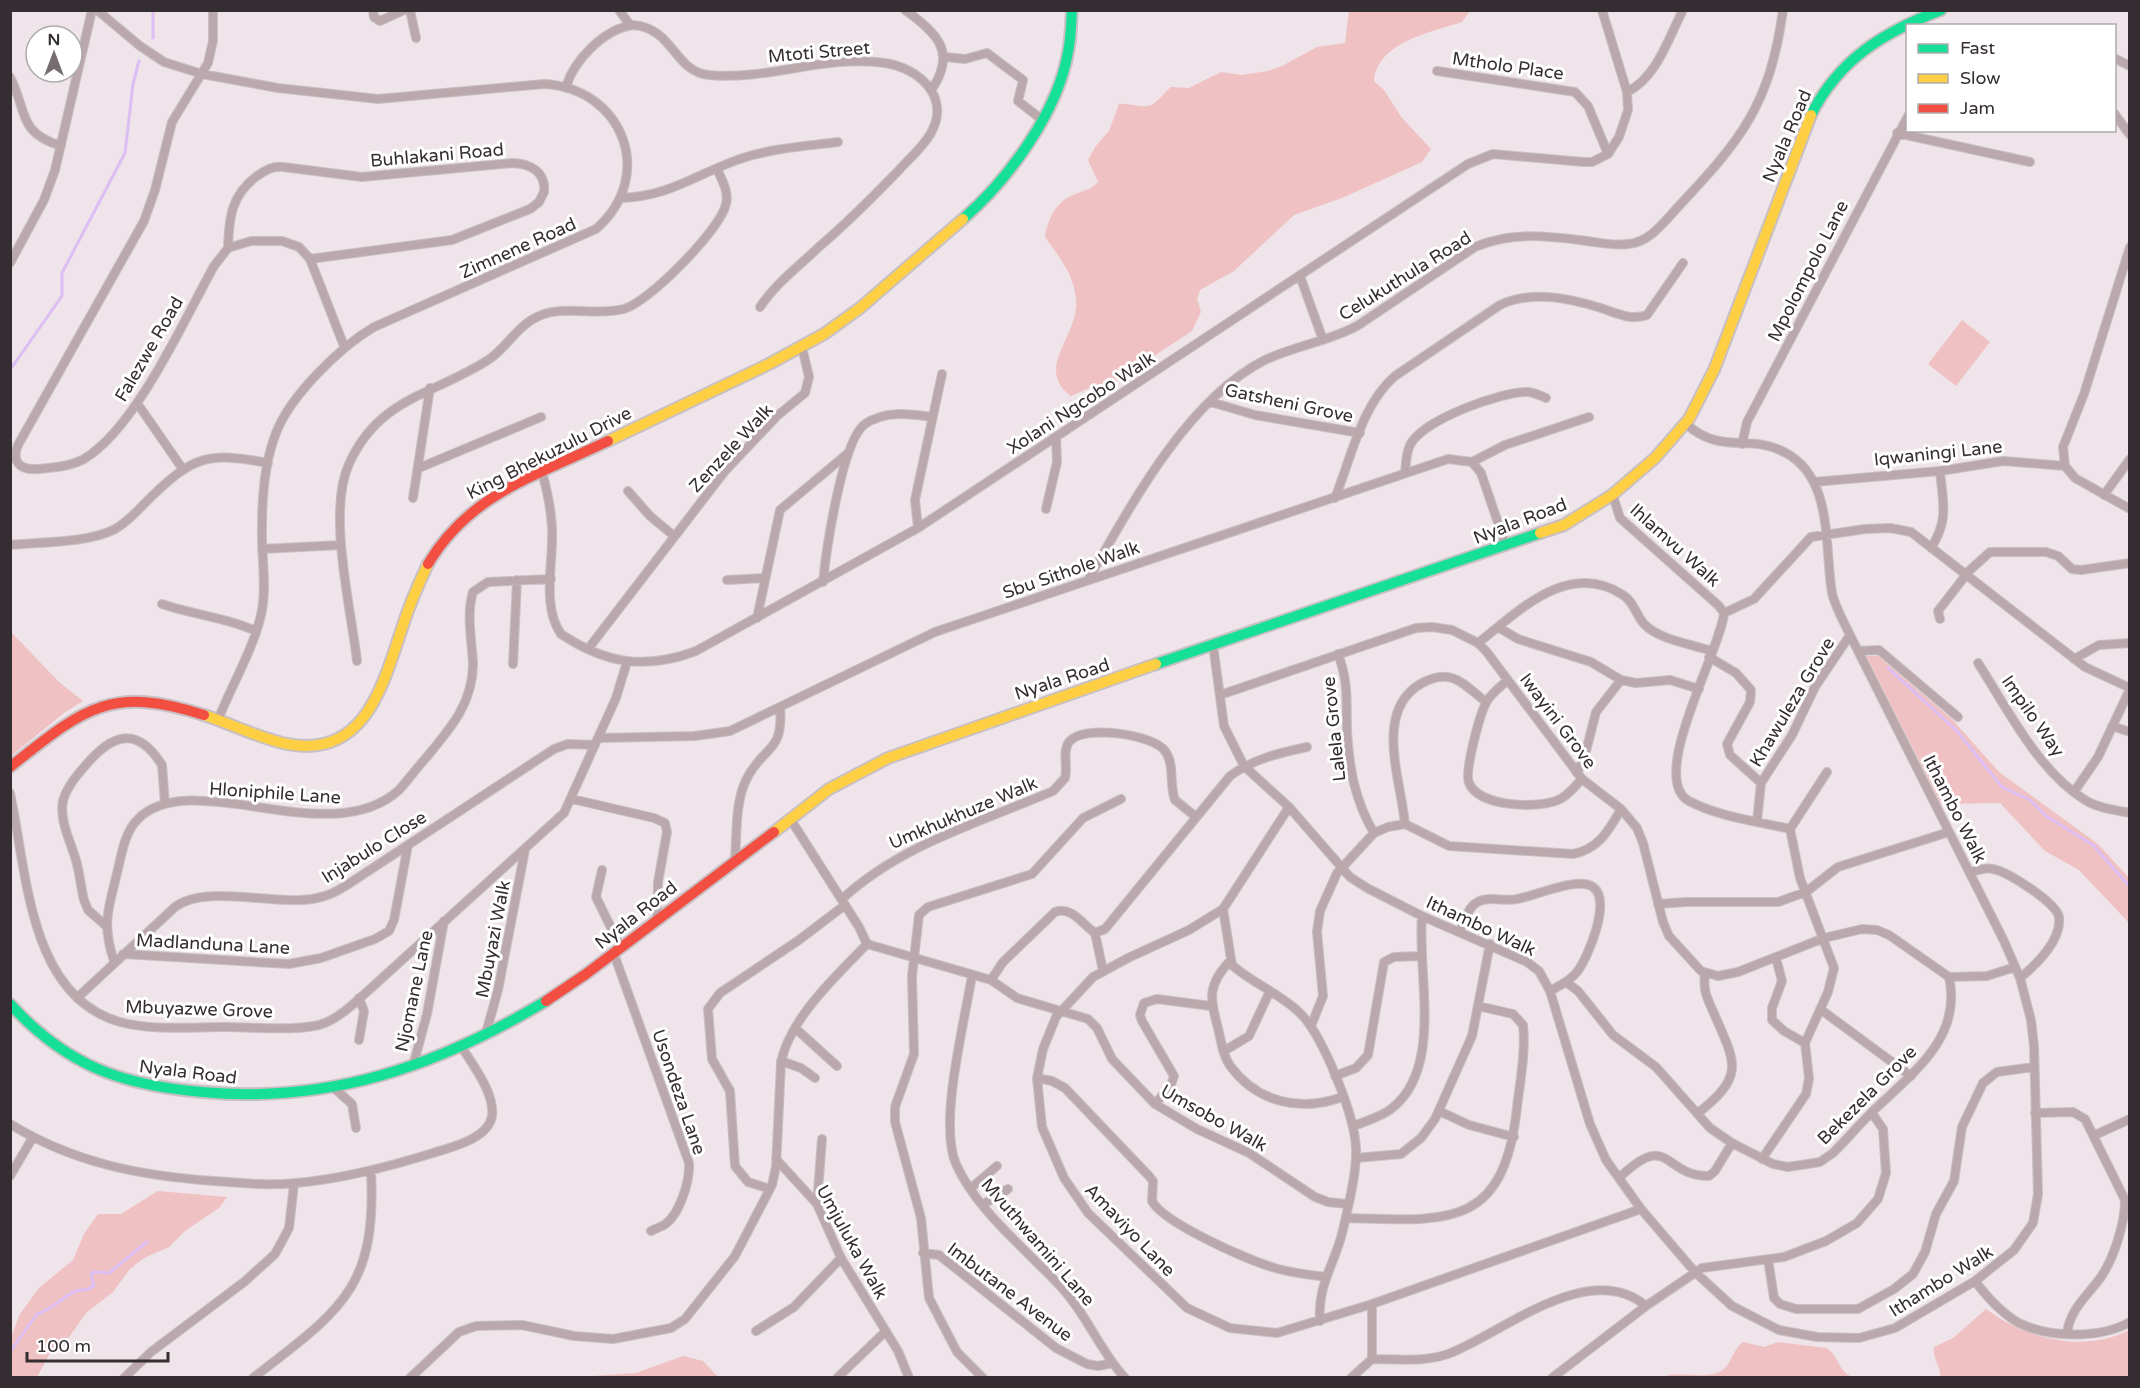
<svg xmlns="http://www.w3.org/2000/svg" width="2140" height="1388" font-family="'Varela Round',sans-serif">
<rect width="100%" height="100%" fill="#eee4e9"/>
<!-- green -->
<path fill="#efc1c2" d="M1349,11H1470L1462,22C1432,32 1377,42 1374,81L1384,90L1402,118L1431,149L1422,162L1342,198L1294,215L1234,271L1200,290L1197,299L1201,312L1192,331L1110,385L1094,386L1071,396C1033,368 1080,336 1076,299C1074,275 1059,256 1045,237C1048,219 1055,203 1073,195C1083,190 1090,191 1098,182L1088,160L1096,146L1109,131L1119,104C1130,102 1144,110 1153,104C1159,100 1165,92 1171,87L1189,88L1221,72L1241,75L1268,71L1282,66L1317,47L1345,43Z
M1962,320L1990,342L1956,386L1928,364Z
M11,632L59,682L83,701L64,713L11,756Z
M1866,656H1878L1952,719L1999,772L2098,844L2129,878V923L2079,870L2045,851L2000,803L1941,804Z
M158,1191L227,1197L219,1208L185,1231L169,1247L144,1258L130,1269L113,1292L86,1313L70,1336L50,1353L37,1377H11V1337L20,1314L39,1288L73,1260L84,1234L98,1214H121Z
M1986,1309C2024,1338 2084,1354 2129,1330V1377H1940C1941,1366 1932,1358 1934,1347L1953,1338Z
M1743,1342L1764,1347L1778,1342L1826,1348C1839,1355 1837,1370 1852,1377H1663C1679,1369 1709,1382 1724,1369C1732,1362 1733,1349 1743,1342Z
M683,1356L703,1361L718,1377H578L636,1373Z"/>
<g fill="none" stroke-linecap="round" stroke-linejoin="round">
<!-- stream -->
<path stroke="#dcbef4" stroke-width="3" d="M153,38V10
M10,370L62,296V273L125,153L133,84L139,61
M1888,668L1957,731L2002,787L2030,800L2046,816L2093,845L2130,887
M10,1352L37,1314C53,1310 61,1297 76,1291C83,1289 87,1291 94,1286L91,1274L94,1272L109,1273L147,1242"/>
<defs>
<path id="street" d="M97,10L140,46L164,62L202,74L278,88L378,99L544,84C623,88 657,176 596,229L374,327C340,347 290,396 276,433C265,461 262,497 262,527C261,555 267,583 262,610C255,647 232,684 218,720
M213,10V41L208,63L172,122L155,190L144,221L18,445C15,452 14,461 21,466C29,471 40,469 48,468C60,467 73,465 84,459C136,428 184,320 214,266L228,248L251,241H282L299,247L310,259L344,346
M373,10L374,17L380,21L404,10
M410,10L416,38
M619,10L630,25
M905,10C937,33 957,52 932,89
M945,57L965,59L987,53L1023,80L1018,101L1041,119
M2114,58L2130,66
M1437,71L1575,92L1588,106L1608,154
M10,77C28,112 17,132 61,146
M566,87C574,60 604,29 633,25C674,28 674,72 709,75C768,81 826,54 885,63C919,68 951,97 931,133C923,147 910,158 899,170C873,197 848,222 820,246C799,266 776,283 760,307
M1627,92C1657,77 1668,39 1683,10
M2114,113L2130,135
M1897,133L2030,162
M620,198C672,197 700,171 746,157C775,148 808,146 838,142
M2130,247L2084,394L2063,447L2065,466L2075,478L2130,509
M228,248C229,218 231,195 257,176C266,170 272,166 283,167L362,177L513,163C531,164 546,172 544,192L539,202L530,209L452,240L310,259
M10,263L44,200L55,170L92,10
M1300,276L1323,340
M1211,402L1255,415L1360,433
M137,403L182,468
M1742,444L1747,422L1908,116
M1472,462L1505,445L1589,417
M419,468L541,417
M542,472C547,490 551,509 552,528C554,560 541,606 561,634C606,664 646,670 696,651L918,528L1468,164L1493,154L1584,162H1592L1608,154L1619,137L1628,110L1627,92L1602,10
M1405,473C1406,464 1406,453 1410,445C1422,420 1502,391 1528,392C1535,393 1540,395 1546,398
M1814,482L1940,471L2003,461L2065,466
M628,491L650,516L674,536
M2104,495L2130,459
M1613,496L1620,518L1719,606L1724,613
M413,498L430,388
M1335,498C1351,458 1362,404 1395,376L1500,305C1532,290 1568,298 1601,308C1616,313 1631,321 1647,315L1683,263
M1046,509L1057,462L1056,438
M918,528L915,500L942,374
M10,545C40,542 89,543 115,529C128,522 139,509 149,499C194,455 208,452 268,463
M1931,548C1949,520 1943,503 1940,471
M262,549L341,545
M727,580L765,578
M1088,580C1130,507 1186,401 1263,361C1293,346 1327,342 1357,326L1475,247C1512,231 1548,236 1587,241C1601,243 1614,246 1628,244C1649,243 1664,222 1678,207C1741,140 1770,105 1783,10
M823,582C826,552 842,440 865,424C885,410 910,414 932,417
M162,604C193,615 226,617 256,631
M1724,613L1754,599L1811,537L1865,529L1890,528L1911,532L2085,667L2130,688
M1724,613C1721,650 1647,778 1689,801C1716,816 1760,822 1790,829
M757,618L780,510L847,454
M1940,619L1938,611L1969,571L1990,552H2046L2058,556L2072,569L2081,570L2130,563
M1498,627L1518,639L1591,662L1621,680L1636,683L1670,680L1699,689
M1478,643C1518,612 1568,559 1623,595C1634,602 1636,615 1644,624C1659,640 1692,644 1712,651
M1213,645L1224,726L1244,766L1289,807L1350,877L1367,888L1422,916L1527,962L1539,971L1550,991L1590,1124L1606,1160L1641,1209L1695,1272L1732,1306L1779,1330L1817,1337L1859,1338L1895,1328L1975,1281L2014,1250L2033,1223L2038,1194L2034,1046L2031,1020L2020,978L2004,941L1850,635C1844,622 1835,607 1832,593C1824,546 1834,477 1784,452C1748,433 1721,456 1685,423
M588,649L725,471L777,416L805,393L809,377L802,347
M1858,651L1879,650L1958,717
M1338,654C1349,683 1346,701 1347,731C1349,768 1355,801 1374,833
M1709,657L1736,673L1751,690L1750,702L1727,744L1730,755L1761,783
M2074,659L2099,645L2130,643
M357,661C351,608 327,512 349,464C379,397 434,395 488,360C507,348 516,326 539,316C564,305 596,316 624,309C649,302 721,229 726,204C729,192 722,180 717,169
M1978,663C2007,708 2038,771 2085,800C2098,808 2115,810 2130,813
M513,664L517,580
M1508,680C1501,686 1490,694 1486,703C1480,714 1464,772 1469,783C1479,807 1537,809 1558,800C1568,796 1575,786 1582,779
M1220,695L1416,628L1432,627L1452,630L1478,643L1486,651L1582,779L1621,809L1637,828L1643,843L1663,922L1669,936L1701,971L1718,976L1738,972L1824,938L1862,929L1877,930L1889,935L1949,977L1987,976L2015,967
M2112,726L2130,732
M599,738L695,736L730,731L935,632L1448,459L1472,462L1481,473L1506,546
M1577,773L1585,755L1596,712L1621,680
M2074,792L2098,757L2130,689
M10,793C27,870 28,996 120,1022C153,1031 191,1027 225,1027C250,1027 303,1032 325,1023C342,1016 355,1002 369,990L564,813L616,698L627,662
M572,799L654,818L665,823L667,832L658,882L657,919
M1289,807L1223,909L1189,930L1128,958L1093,977L1056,1017L1043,1049L1037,1078L1042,1127L1064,1178L1088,1213L1187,1308L1230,1328L1277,1333L1372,1304L1641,1209
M791,820L859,927L867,944
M1757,821L1761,783L1792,735L1815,687L1850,635
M1405,824C1401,780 1373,710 1422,683C1452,667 1463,684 1486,702
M1790,829L1827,772
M735,859C737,834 735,803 746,780C763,745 784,754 780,707
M602,870L596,897L621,948
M1971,872C1978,870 1986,867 1993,869C2008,872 2057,903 2059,917C2062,940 2036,965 2020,978
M842,899C902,844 979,823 1053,791L1065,778C1068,768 1062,751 1069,742C1082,724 1153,734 1165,751C1175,764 1169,785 1175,800L1196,817
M1658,904L1686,902H1778L1806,892L1838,867L1949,832
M1223,909L1232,965C1252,983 1279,993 1299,1012C1323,1035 1355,1116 1356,1149C1357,1172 1348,1207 1343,1230C1335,1264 1317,1285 1320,1321
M105,925L88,910L84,900C81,888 80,876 77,864C72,844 59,822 63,801C66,788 76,776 85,766C111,735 136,724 162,765L165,804
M1460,931C1464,922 1468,908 1476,903C1487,895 1505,902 1517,899C1535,896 1578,876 1593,887C1612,900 1588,958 1577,972C1570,981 1559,986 1550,991
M1095,933L1103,971
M867,944L991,980L1017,998L1088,1019L1097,1028L1112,1059L1155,1104L1197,1129L1249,1153L1315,1197L1328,1202L1347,1204
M123,954L289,964L321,958L375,939L389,931L394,920L408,845
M614,954L689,1163C690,1180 680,1215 664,1225C660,1227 655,1229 651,1231
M1776,958L1782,981L1772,1008V1020L1784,1031L1805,1043
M114,961C101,922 109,908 118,869C122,852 125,832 138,819C192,765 330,853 399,790C408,780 416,769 425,759C449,730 473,704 473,664C472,641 466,615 473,592L488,582L551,579
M1230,961C1207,985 1210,999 1218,1028C1221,1041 1223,1057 1231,1067C1258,1103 1302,1112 1342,1097
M972,975C965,1021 938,1123 956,1164C976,1210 1029,1252 1062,1288C1087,1315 1100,1351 1125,1378
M991,980L1003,962L1055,912C1072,906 1082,924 1095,933L1105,929L1230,776C1253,759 1279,753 1307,747
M1566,982L1578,991L1613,1035L1656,1067L1710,1128L1732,1143L1773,1164L1788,1167L1820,1162L1833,1153C1846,1140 1858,1126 1871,1113C1910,1075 1963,1039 1949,977
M77,998L175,907C206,883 277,907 317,898C328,896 338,891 347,885L554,749L568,744L595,745
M359,998L364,1011L359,1040
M1820,1009L1911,1076
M1311,1026L1323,996L1317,932L1320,911L1337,873L1374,833L1388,827L1405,824L1449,846L1573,854C1599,849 1609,830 1621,809
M795,1028L837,1066
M486,1033L498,990L525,850
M1224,1051L1249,1036L1270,991
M781,1061L801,1068L815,1078
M413,1066L427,1014L444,921
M1335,1076L1356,1068L1368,1055L1384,962L1394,957L1420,956
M1037,1078L1052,1081L1065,1088L1149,1176L1153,1181L1152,1201C1163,1223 1250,1261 1275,1268C1292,1273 1309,1275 1326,1277
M335,1089L352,1104L356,1128
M1155,1104L1171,1085L1174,1076L1142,1021L1140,1015L1144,1003L1157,999L1211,1006
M1439,1111L1469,1125L1514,1137
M1698,1113C1748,1074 1734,1061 1712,1009C1706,996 1703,988 1705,974
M2035,1113L2073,1112L2085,1119L2125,1200C2125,1223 2114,1258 2101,1277C2088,1295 2070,1309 2067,1333
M10,1124C74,1163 141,1176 214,1181C241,1183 269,1186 296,1183C343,1179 388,1167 433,1153C452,1147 488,1139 492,1116C495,1093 472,1064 461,1046
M1353,1126C1366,1121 1381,1117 1391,1109C1444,1069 1417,974 1422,916
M2095,1135L2130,1119
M1356,1158L1401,1154L1421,1138L1435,1119L1472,1036L1490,944
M776,1159L817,1204L841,1258L898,1351L909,1378
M1762,1159L1806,1094L1809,1078L1805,1043L1828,992L1834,968L1800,878L1790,829
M10,1176L33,1137
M1619,1178C1670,1129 1662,1176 1709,1176L1715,1171L1732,1143
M971,1188L997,1166
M770,1189L748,1182L735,1166L730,1091L712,1059L708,1009L720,993L799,940L845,905
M817,1204L822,1139
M984,1204L1008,1189
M1346,1218C1447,1221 1504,1230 1517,1107C1520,1082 1526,1051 1523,1025L1513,1014L1478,1006
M923,1253L939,1255L1056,1348L1087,1364L1098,1366L1113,1363
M1768,1259L1774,1298L1780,1304L1796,1309H1858L1894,1289L1913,1274L1925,1252L1936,1214L1954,1181L1962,1127L1983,1083L1997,1072L2034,1067
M1975,1281C1987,1297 2001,1313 2019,1323C2049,1338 2100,1339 2130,1322
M756,1331L794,1307L841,1258
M1372,1359C1398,1359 1428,1363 1453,1352C1506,1330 1590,1259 1646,1306
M124,1378L151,1352L244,1282L275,1254L289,1228L294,1184
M253,1378C340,1310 377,1290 371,1171
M410,1378L459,1332L476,1326L522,1325L574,1336L613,1339L671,1328L685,1319L735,1256L772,1185L776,1167L781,1063C789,1019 837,975 867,944
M837,1378L886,1331
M983,1378L957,1352L929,1298L921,1218L895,1122V1107L914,1054L912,976L919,915L928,907L1032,874L1083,818L1121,799
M1351,1378L1372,1359V1304
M1552,1378L1646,1306L1702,1268L1784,1257L1826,1241L1857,1223L1878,1199L1886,1173L1883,1129L1872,1113"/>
<path id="fast" d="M1811,115C1839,59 1884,32 1941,10
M963,219C1008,180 1058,112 1068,52C1071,38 1071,24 1072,10
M1156,664L1540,533
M10,1004C66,1065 120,1085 202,1092C329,1104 438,1066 546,1001"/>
<path id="slow" d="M608,441L769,364L824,334L860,308L963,219
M1540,533L1564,525L1612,495L1655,458L1689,419L1714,370L1811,115
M204,715C232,724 258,738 287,744C365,759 383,685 402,628C409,606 418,585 428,564
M774,832L829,789L888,758L1156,664"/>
<path id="jam" d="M428,564C470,493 538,475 608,441
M10,767C82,710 110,684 204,715
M546,1001L586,974L774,832"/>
</defs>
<!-- street casing -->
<use href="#street" stroke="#c8c0c4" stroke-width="10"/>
<!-- fast casing -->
<use href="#fast" stroke="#c8c0c4" stroke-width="14"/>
<!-- slow casing -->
<use href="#slow" stroke="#c8c0c4" stroke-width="14"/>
<!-- jam casing -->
<use href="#jam" stroke="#c8c0c4" stroke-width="14"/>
<!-- street -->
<use href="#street" stroke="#baa8ad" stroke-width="8"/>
<!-- fast -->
<use href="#fast" stroke="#16e098" stroke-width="10"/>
<!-- slow -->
<use href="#slow" stroke="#ffcf43" stroke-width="10"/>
<!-- jam -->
<use href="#jam" stroke="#f24e42" stroke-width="10"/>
</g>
<g text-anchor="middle" stroke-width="6" stroke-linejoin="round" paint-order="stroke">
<!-- street labels -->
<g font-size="18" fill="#342d31" stroke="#fff">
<text transform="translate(819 52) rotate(-5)" y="6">Mtoti Street</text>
<text transform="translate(1508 66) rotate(8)" y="6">Mtholo Place</text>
<text transform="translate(1787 136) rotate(-67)" y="6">Nyala Road</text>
<text transform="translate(437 155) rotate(-5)" y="6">Buhlakani Road</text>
<text transform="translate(518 248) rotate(-24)" y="6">Zimnene Road</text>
<text transform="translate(1808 271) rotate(-63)" y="6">Mpolompolo Lane</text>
<text transform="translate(1405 276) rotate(-32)" y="6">Celukuthula Road</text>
<text transform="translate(149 349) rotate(-60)" y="6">Falezwe Road</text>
<text transform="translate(1081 403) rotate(-33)" y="6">Xolani Ngcobo Walk</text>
<text transform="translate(1289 403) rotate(12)" y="6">Gatsheni Grove</text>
<text transform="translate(731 448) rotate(-47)" y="6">Zenzele Walk</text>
<text transform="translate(549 453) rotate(-27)" y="6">King Bhekuzulu Drive</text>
<text transform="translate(1938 453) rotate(-6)" y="6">Iqwaningi Lane</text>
<text transform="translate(1520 521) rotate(-21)" y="6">Nyala Road</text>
<text transform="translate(1675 545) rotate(42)" y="6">Ihlamvu Walk</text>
<text transform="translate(1071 570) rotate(-19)" y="6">Sbu Sithole Walk</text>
<text transform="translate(1062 679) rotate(-18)" y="6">Nyala Road</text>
<text transform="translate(1792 702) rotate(-59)" y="6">Khawuleza Grove</text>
<text transform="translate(2033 716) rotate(55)" y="6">Impilo Way</text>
<text transform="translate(1558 721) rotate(53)" y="6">Iwayini Grove</text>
<text transform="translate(1334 729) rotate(-96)" y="6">Lalela Grove</text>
<text transform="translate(275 793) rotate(4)" y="6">Hloniphile Lane</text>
<text transform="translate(1955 809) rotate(63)" y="6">Ithambo Walk</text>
<text transform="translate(963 813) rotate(-23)" y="6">Umkhukhuze Walk</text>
<text transform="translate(374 847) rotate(-32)" y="6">Injabulo Close</text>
<text transform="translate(636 915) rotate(-38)" y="6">Nyala Road</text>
<text transform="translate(1481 926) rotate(25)" y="6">Ithambo Walk</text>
<text transform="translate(493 939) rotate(-79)" y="6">Mbuyazi Walk</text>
<text transform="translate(213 944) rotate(3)" y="6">Madlanduna Lane</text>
<text transform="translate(414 991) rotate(-78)" y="6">Njomane Lane</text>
<text transform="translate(199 1009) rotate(2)" y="6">Mbuyazwe Grove</text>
<text transform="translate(188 1072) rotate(7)" y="6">Nyala Road</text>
<text transform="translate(679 1092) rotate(71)" y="6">Usondeza Lane</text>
<text transform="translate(1867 1095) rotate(-45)" y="6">Bekezela Grove</text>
<text transform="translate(1214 1118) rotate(29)" y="6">Umsobo Walk</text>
<text transform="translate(1130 1230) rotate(46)" y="6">Amaviyo Lane</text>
<text transform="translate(852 1242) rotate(61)" y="6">Umjuluka Walk</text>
<text transform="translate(1038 1242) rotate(49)" y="6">Mvuthwamini Lane</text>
<text transform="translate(1941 1281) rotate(-32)" y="6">Ithambo Walk</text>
<text transform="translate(1010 1292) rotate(37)" y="6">Imbutane Avenue</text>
</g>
</g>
<!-- border -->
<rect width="2140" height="1388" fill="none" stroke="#342d31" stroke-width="24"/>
<!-- legend -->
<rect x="1906" y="24" width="210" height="108" fill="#ffffff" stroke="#aeabad" stroke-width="1.5"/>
<rect x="1918" y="44" width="30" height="9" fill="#16e098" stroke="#aeabad" stroke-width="1.5"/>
<text x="1960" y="54" font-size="18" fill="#342d31">Fast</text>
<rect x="1918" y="74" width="30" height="9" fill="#ffcf43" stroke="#aeabad" stroke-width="1.5"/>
<text x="1960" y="84" font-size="18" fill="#342d31">Slow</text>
<rect x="1918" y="104" width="30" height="9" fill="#f24e42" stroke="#aeabad" stroke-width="1.5"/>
<text x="1960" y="114" font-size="18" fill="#342d31">Jam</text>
<!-- north arrow -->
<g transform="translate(54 54)"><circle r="28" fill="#ffffff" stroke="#aeabad" stroke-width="1.5"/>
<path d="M0-4.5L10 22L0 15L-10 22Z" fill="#756d71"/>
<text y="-9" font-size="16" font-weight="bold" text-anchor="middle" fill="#342d31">N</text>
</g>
<!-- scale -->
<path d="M27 1352v9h141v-9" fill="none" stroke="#342d31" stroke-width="3"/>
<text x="36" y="1352" font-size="18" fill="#342d31" stroke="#ffffff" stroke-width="4.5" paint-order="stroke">100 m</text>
</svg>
